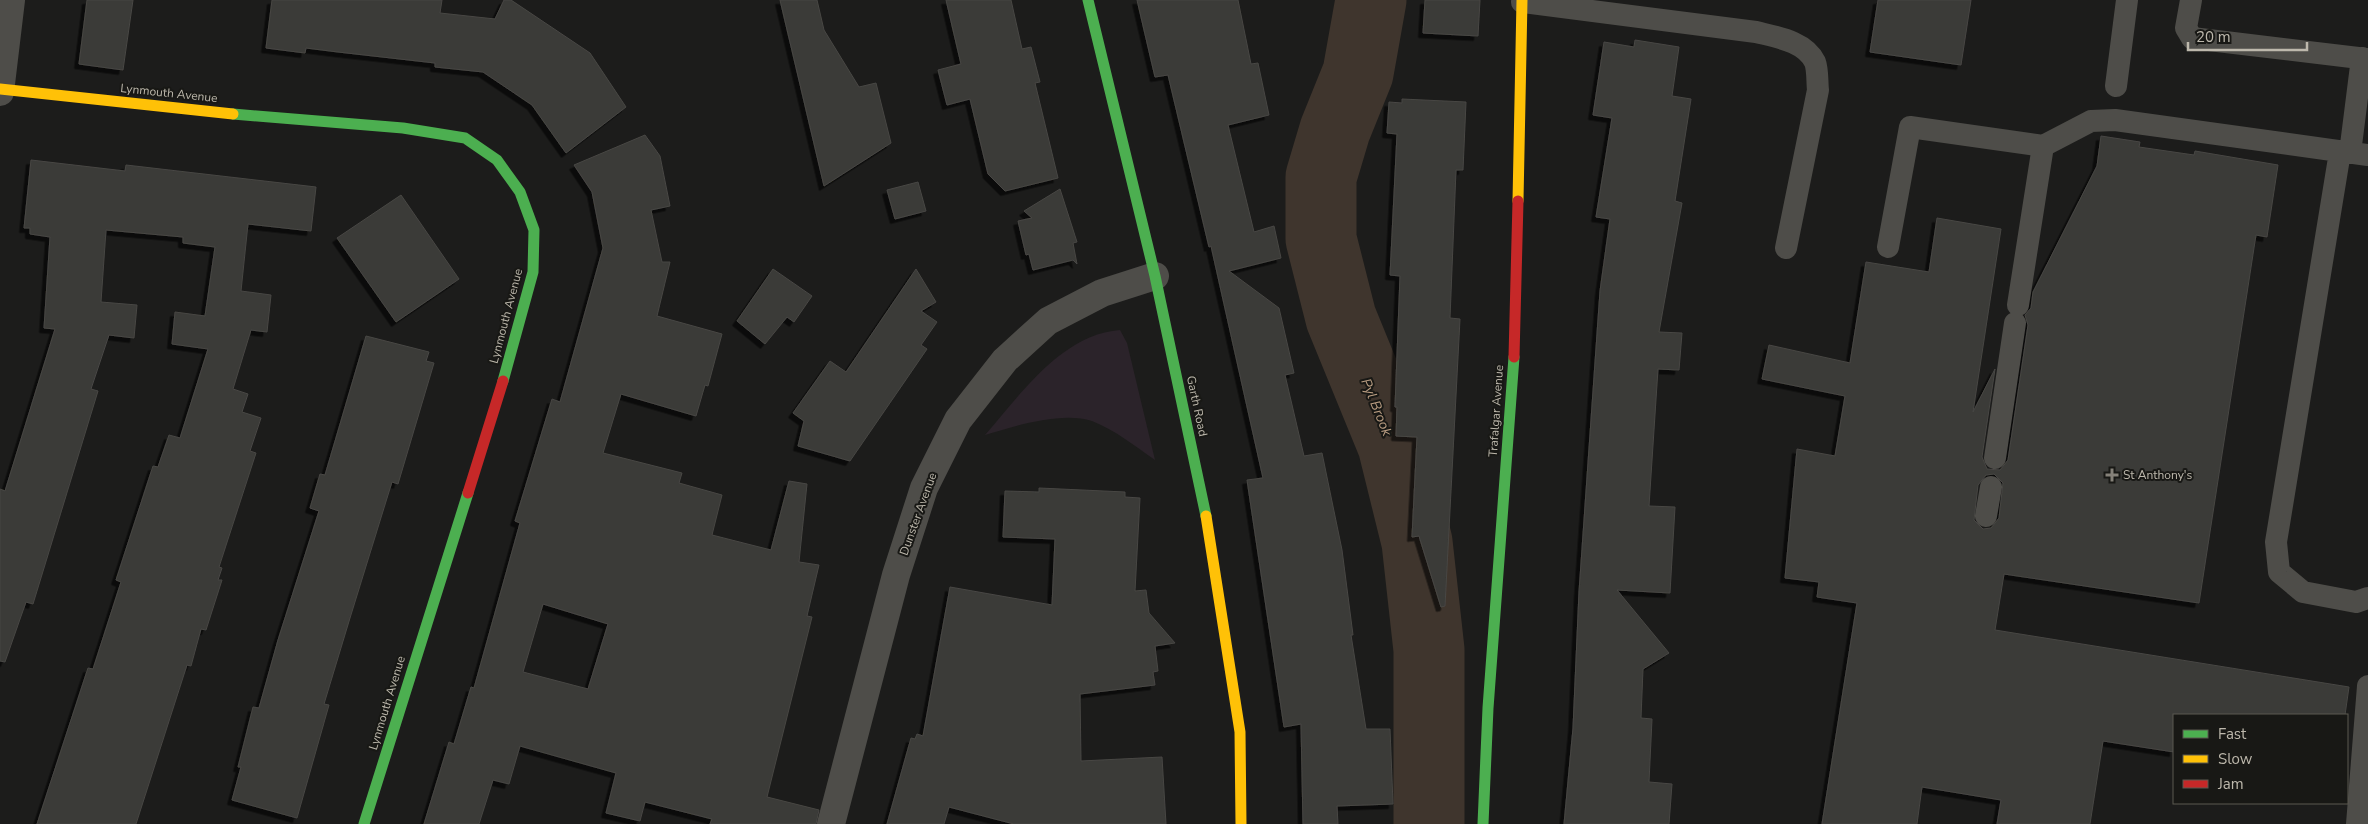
<svg xmlns="http://www.w3.org/2000/svg" width="2368" height="824" font-family="'Nunito Sans',sans-serif">
<defs>
<filter id="shadow"><feDropShadow dx="-4.5" dy="4.5" stdDeviation="0" flood-color="#0009"/></filter>
</defs>
<rect width="100%" height="100%" fill="#1c1c1b"/>
<!-- green -->
<path fill="#2b232a" d="M1120,330L1127,343L1155,460C1135,446 1115,430 1092,421C1062,411 1014,426 985,435C1020,395 1062,334 1120,330Z"/>
<g fill="none" stroke-linecap="round" stroke-linejoin="round">
<!-- river -->
<path stroke="#3f352d" stroke-width="71" d="M1371,0L1358,73L1335,130L1321,177V239L1341,318L1393,445L1417,542L1429,650V824"/>
</g>
<!-- building -->
<path fill="#3a3a37" stroke="#484744" fill-rule="evenodd" filter="url(#shadow)" d="M87,0H133L123,70L79,64Z
M272,0H442L440,13L495,19L504,0H511L590,53L626,107L566,153L532,105L483,72L435,67V63L338,52L306,48L305,53L266,48Z
M780,0H817L824,30L859,87L876,83L891,143L824,186Z
M946,0H1011L1022,49L1031,47L1040,82L1035,83L1058,178L1005,191L988,174L970,99L947,105L938,70L961,64Z
M1137,0H1238L1251,64L1258,63L1269,115L1228,125L1254,232L1274,226L1281,258L1229,271L1279,308L1294,373L1285,375L1304,456L1322,453L1342,550L1353,635H1351L1366,729H1390L1393,804L1337,806L1338,824H1303L1301,724L1284,727L1247,480L1263,478L1211,246L1209,247L1168,75L1155,77Z
M1425,0H1480L1478,36L1423,33Z
M1878,0H1971L1961,65L1870,52Z
M1635,40L1679,47L1672,96L1691,99L1675,201L1682,203L1659,332L1682,333L1679,370L1658,369L1649,506L1675,507L1670,593L1617,590L1669,653L1643,669L1641,718L1652,719L1649,782L1672,784L1669,824H1564L1573,728L1579,592L1600,291L1610,219L1596,217L1612,118L1593,115L1604,42L1634,47Z
M1402,99L1466,102L1463,170H1456L1450,318L1460,319L1445,606L1441,607L1419,536L1412,537L1417,437L1396,436L1397,407H1395L1400,276L1390,275L1397,134L1387,133L1389,102L1402,103Z
M645,135L660,156L670,206L651,210L662,262H670L657,316L722,334L708,386L705,385L696,416L621,394L603,453L682,473L679,483L722,495L712,535L771,550L789,481L807,484L799,562L819,565L807,616L812,617L767,797L819,810L816,824H710L712,819L645,802L640,821L606,813L616,773L520,746L509,784L493,780L479,824H424L449,742L454,744L471,687L474,688L520,523L515,521L552,399L560,402L603,248L592,192L574,165ZM543,604L608,624L588,689L523,672Z
M2101,136L2140,142L2139,147L2194,155L2195,151L2278,165L2267,237L2256,235L2199,603L2004,574L1995,630L2349,687L2345,715H2174V752L2103,741L2090,824H1997L2001,800L1922,787L1917,824H1822L1857,603L1817,597L1819,582L1785,578L1797,449L1835,456L1845,396L1762,379L1769,345L1850,363L1866,262L1929,272L1937,218L2001,229L1973,412L1995,369L1982,457L1987,469L2000,470L2008,460L2028,325L2025,315L2031,308L2033,292L2097,166ZM1994,474L2003,483L1999,518L1991,528L1983,529L1974,520L1978,485L1986,475Z
M31,160L125,171L126,165L316,187L311,231L248,224L241,291L271,295L267,332L251,330L233,389L248,394L242,412L261,418L250,451L256,453L219,567L222,568L218,580H222L206,630L201,629L191,666L187,665L136,824H37L88,668L93,669L121,582L116,580L153,466L158,467L169,435L180,438L208,349L172,344L175,312L205,316L215,247L183,243V237L106,230L101,302L137,305L134,338L109,335L91,389L98,391L33,604L26,602L5,662L0,661V489L5,491L55,329L44,328L50,237L30,234V228H24Z
M918,182L926,211L895,219L887,190Z
M1060,189L1077,242L1073,243L1077,264L1073,260L1033,270L1029,254L1026,255L1018,221L1032,218L1024,211Z
M401,195L459,279L396,322L337,238Z
M773,269L812,296L794,322L787,317L765,344L737,321Z
M916,269L936,302L921,311L937,322L921,345L927,349L850,461L798,446L804,421L793,413L830,361L846,372Z
M366,336L429,352L426,361L434,363L398,484L392,482L350,618L324,704L329,705L297,818L232,800L241,767H238L253,707L259,708L278,640L319,511L310,508L320,474L325,475Z
M1039,488L1125,492V497L1140,498L1135,591L1146,590L1149,613L1175,643L1155,646L1158,671L1153,672L1155,685L1080,694L1081,761L1162,757L1166,824H1014L949,807L944,824H887L911,738L915,739L917,734L923,736L950,587L1052,605L1055,539L1003,537L1005,491L1039,492Z"/>
<g fill="none" stroke-linecap="round" stroke-linejoin="round">
<!-- lane -->
<path stroke="#4e4d49" stroke-width="22" d="M2191,0L2186,28L2192,38L2368,59
M1522,2L1756,32C1776,37 1805,41 1815,62C1818,70 1817,82 1818,90L1786,248
M2116,86L2127,0
M2340,152L2276,542L2279,572L2303,592L2356,602L2368,598
M2350,153L2362,58
M1888,247L1910,127L2043,146L2091,121L2115,120L2368,155
M2018,305L2043,146
M1995,458L2015,323
M1986,516L1991,487
M2357,824L2368,686"/>
<!-- street -->
<path stroke="#4e4d49" stroke-width="28" d="M0,92L11,0
M831,824L896,575L924,488L958,420L1005,360L1048,321L1102,293L1155,276"/>
<!-- fast -->
<path stroke="#4caf50" stroke-width="11" d="M1088,0L1155,276L1206,516
M233,114L403,128L465,138L497,160L520,192L534,230L533,272L503,381
M364,824L468,493
M1483,824L1488,708L1514,357"/>
<!-- slow -->
<path stroke="#ffc107" stroke-width="11" d="M0,89L233,114
M1518,201L1522,0
M1206,516L1240,732L1241,824"/>
<!-- jam -->
<path stroke="#c62828" stroke-width="11" d="M1514,357L1518,201
M468,493L503,381"/>
</g>
<!-- markers -->
<path fill="#858179" stroke="#181815" stroke-width="2" d="M2109.5 467.5h5v5h5v5h-5v5h-5v-5h-5v-5h5z"/>
<g text-anchor="middle" stroke-width="4" stroke-linejoin="round" paint-order="stroke">
<!-- street labels -->
<g font-size="12" fill="#bdb8ac" stroke="#181815">
<text transform="translate(169 93) rotate(6)" y="4">Lynmouth Avenue</text>
<text transform="translate(506 316) rotate(-75)" y="4">Lynmouth Avenue</text>
<text transform="translate(1197 406) rotate(78)" y="4">Garth Road</text>
<text transform="translate(1496 411) rotate(-86)" y="4">Trafalgar Avenue</text>
<text transform="translate(918 514) rotate(-70)" y="4">Dunster Avenue</text>
<text transform="translate(387 703) rotate(-73)" y="4">Lynmouth Avenue</text>
</g>
<!-- poi labels -->
<g font-size="12" fill="#bdb8ac" stroke="#181815" text-anchor="start">
<text x="2123" y="479">St Anthony's</text>
</g>
<!-- water labels -->
<g font-size="14" font-style="italic" fill="#b99d82" stroke="#181815">
<text transform="translate(1377 407) rotate(68)" y="5">Pyl Brook</text>
</g>
</g>
<!-- legend -->
<rect x="2173" y="714" width="175" height="90" fill="#181815" stroke="#5a5851"/>
<rect x="2183" y="730" width="25" height="8" fill="#4caf50" stroke="#5a5851"/>
<text x="2218" y="739" font-size="15" fill="#bdb8ac">Fast</text>
<rect x="2183" y="755" width="25" height="8" fill="#ffc107" stroke="#5a5851"/>
<text x="2218" y="764" font-size="15" fill="#bdb8ac">Slow</text>
<rect x="2183" y="780" width="25" height="8" fill="#c62828" stroke="#5a5851"/>
<text x="2218" y="789" font-size="15" fill="#bdb8ac">Jam</text>
<!-- scale -->
<path d="M2188 42v8h119v-8" fill="none" stroke="#bdb8ac" stroke-width="2.5"/>
<text x="2196" y="42" font-size="15" fill="#bdb8ac" stroke="#181815" stroke-width="4" paint-order="stroke">20 m</text>
</svg>
